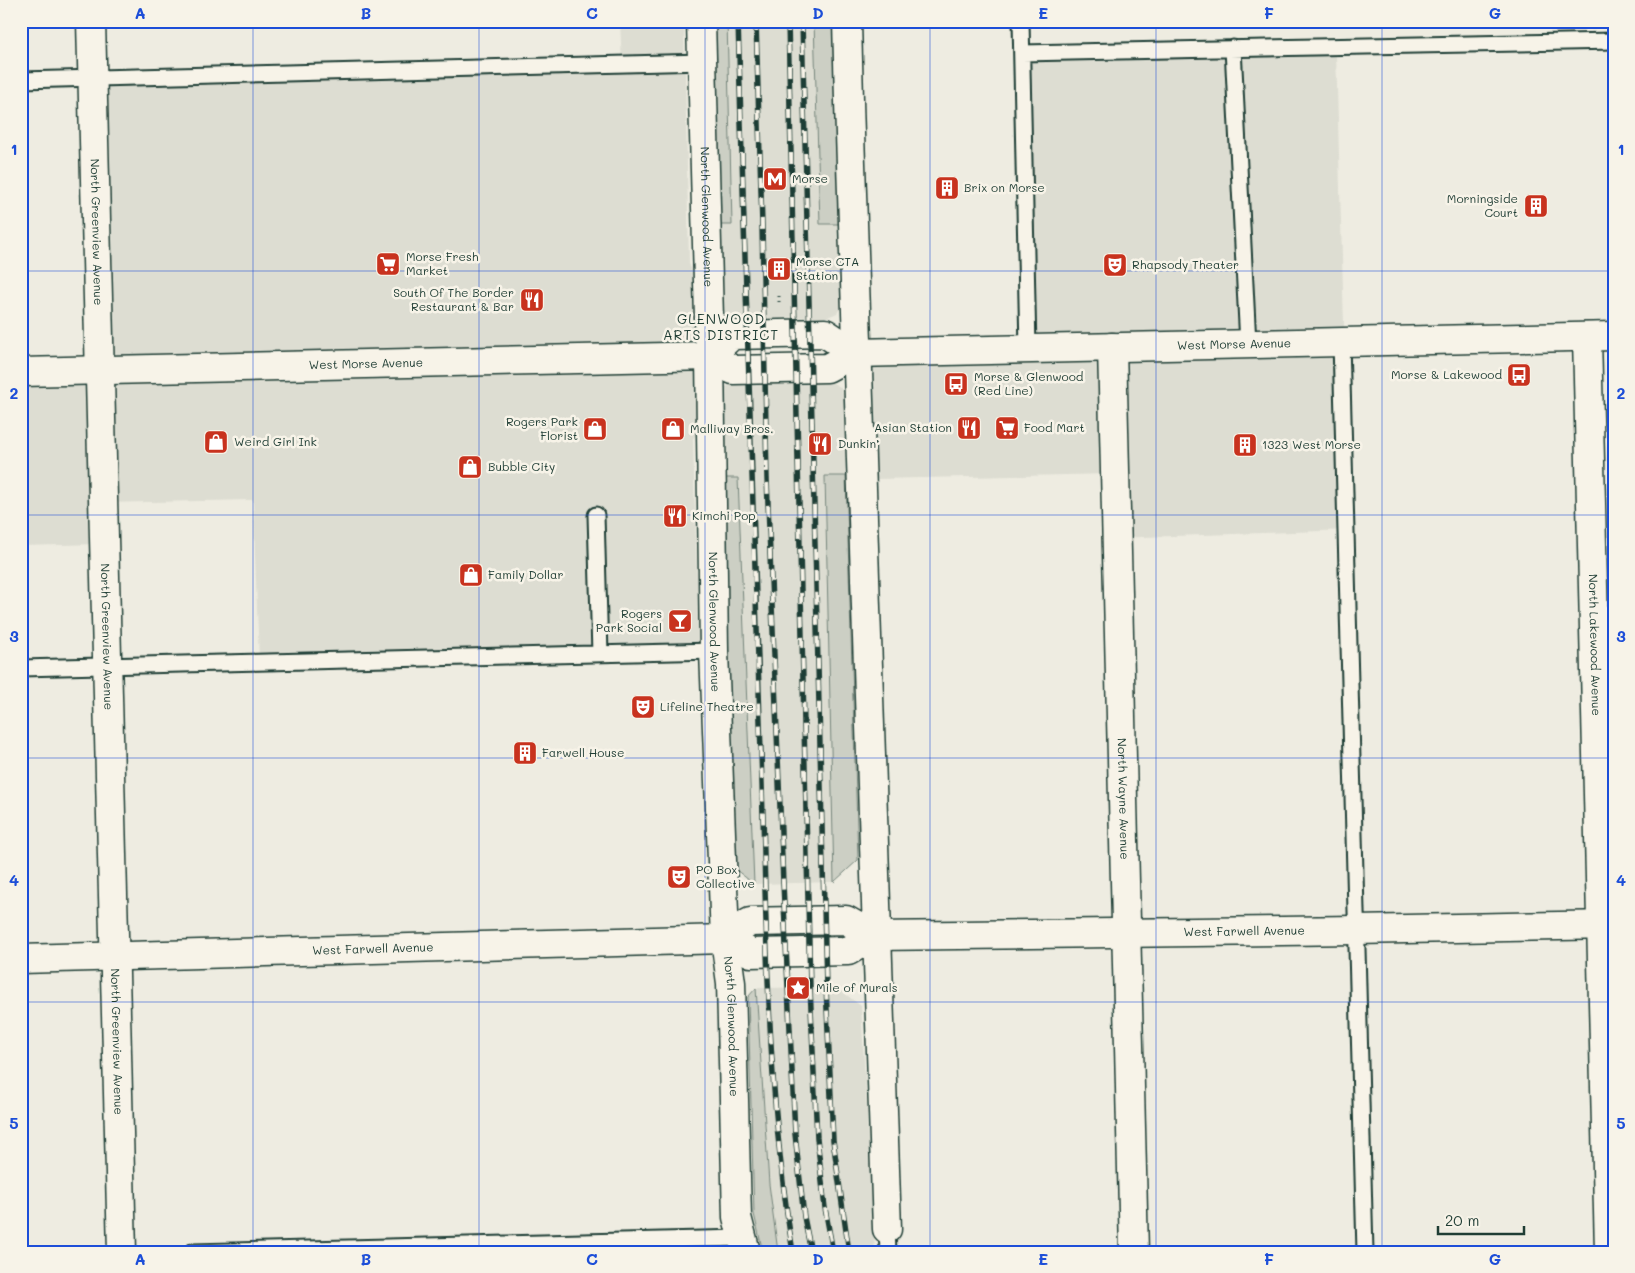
<svg xmlns="http://www.w3.org/2000/svg" width="1635" height="1273" font-family="Mali,sans-serif">
<rect width="100%" height="100%" fill="#eeece1"/>
<filter id="ink" filterUnits="userSpaceOnUse"><feTurbulence type="fractalNoise" baseFrequency=".02" numOctaves="2"/><feDisplacementMap in="SourceGraphic" scale="10" xChannelSelector="R" yChannelSelector="G"/><feConvolveMatrix kernelMatrix="1 2 1 2 8 2 1 2 1" color-interpolation-filters="sRGB"/></filter>
<g filter="url(#ink)">
<!-- built -->
<path fill="#ddddd2" d="M620,21H684L689,264L695,277L699,430L693,439L699,651L259,660L253,500L100,503V544L21,546V370L103,367L95,84L622,65Z
M710,21H834L843,300L841,308L837,313L828,317L734,319L725,318L719,311Z
M1336,52L1350,530L1113,538L1111,474L876,479L873,444L867,434L866,351L1031,349L1027,59Z
M823,382L833,383L840,387L844,394L858,860L834,882L754,884L731,866L722,391L727,386L736,383Z
M836,987L861,1006L875,1252H763L754,1214L748,997L756,988Z
M716,1238L719,1252H639V1240Z"/>
<!-- grass -->
<path fill="#cccfc4" stroke="#76867c" d="M710,21H727L732,225H716Z
M814,21H834L841,224H820Z
M825,476H846L858,860L834,882Z
M722,478H738L754,884L731,866Z
M756,988L769,1184L778,1252H763L754,1214L748,997Z"/>
<g fill="none" stroke-linecap="round" stroke-linejoin="round">
<defs>
<path id="service" d="M1021,21L1028,349
M1233,48L1248,344
M1022,53L1614,41
M21,80L703,62
M1341,342L1365,1252
M596,515L600,654
M21,668L714,651
M887,1229L888,1252
M192,1252L742,1238"/>
<g id="minor">
<path id="s1" d="M91,21L122,1252"/>
<path id="s2" d="M701,21L710,356L714,651L725,939L731,983L737,1217L746,1252"/>
<path d="M847,21C857,424 870,827 887,1229"/>
<path id="s3" d="M1587,337L1609,1252"/>
<path id="s4" d="M1112,347L1134,1252"/>
<path d="M725,939L750,922L846,920L874,936"/>
<path id="s5" d="M21,959L725,939L751,953L848,951L874,936L1356,930L1614,925"/>
</g>
<g id="tertiary">
<path d="M710,356L732,335L825,333L855,353"/>
<path id="s6" d="M21,372L710,356L733,370L827,368L855,353L1614,336"/>
</g>
</defs>
<!-- service casing -->
<use href="#service" stroke="#1f3d34" stroke-width="19"/>
<!-- minor casing -->
<use href="#minor" stroke="#1f3d34" stroke-width="31"/>
<!-- tertiary casing -->
<use href="#tertiary" stroke="#1f3d34" stroke-width="31"/>
<!-- path -->
<path stroke="#1f3d34" stroke-width="3" stroke-dasharray="1 4" stroke-linecap="butt" d="M779,296V306"/>
<!-- service -->
<use href="#service" stroke="#f7f3e8" stroke-width="15"/>
<!-- minor -->
<use href="#minor" stroke="#f7f3e8" stroke-width="28"/>
<!-- tertiary -->
<use href="#tertiary" stroke="#f7f3e8" stroke-width="28"/>
<defs>
<path id="rail" d="M738,21C746,275 752,529 762,783C767,939 767,1097 793,1252
M756,21L762,225L767,478L783,883L795,1134L804,1217L811,1252
M788,21L810,987L817,1138L825,1208L833,1252
M802,21L826,987L833,1140L849,1252"/>
</defs>
<!-- rail casing -->
<use href="#rail" stroke="#1f3d34" stroke-width="5.5"/>
<!-- rail -->
<use href="#rail" stroke="#f7f3e8" stroke-width="4" stroke-dasharray="11" stroke-linecap="butt"/>
</g>
</g>
<!-- grid -->
<path fill="none" stroke="#1d4ed8" stroke-width="1" stroke-opacity="0.55" d="M253,21V1252M479,21V1252M705,21V1252M930,21V1252M1156,21V1252M1382,21V1252M21,271H1614M21,515H1614M21,758H1614M21,1002H1614"/>
<!-- icons -->
<defs>
<symbol id="metro-square" viewBox="-11 -11 22 22"><rect x="-9" y="-9" width="18" height="18" rx="4" fill="#c8321e" stroke="#f7f3e8"/><path d="M-5.5 5V-5H-3L0 0L3-5H5.5V5H3V-.5L0 4L-3-.5V5Z" fill="#fff"/></symbol>
<symbol id="building-square" viewBox="-11 -11 22 22"><rect x="-9" y="-9" width="18" height="18" rx="4" fill="#c8321e" stroke="#f7f3e8"/><path d="M-4-6H4V6H1V3H-1V6H-4ZM-2.5-4.3h1.7v1.8h-1.7ZM.8-4.3h1.7v1.8H.8ZM-2.5-1h1.7V.8h-1.7ZM.8-1h1.7V.8H.8Z" fill="#fff"/></symbol>
<symbol id="supermarket-square" viewBox="-11 -11 22 22"><rect x="-9" y="-9" width="18" height="18" rx="4" fill="#c8321e" stroke="#f7f3e8"/><path d="M-6-5.5h2.5l.6 2H6L4.5 2H-2.5L-4.4-4H-6ZM-1.5 3.2a1.3 1.3 0 1 0 .1 0ZM3 3.2a1.3 1.3 0 1 0 .1 0Z" fill="#fff"/></symbol>
<symbol id="theatre-square" viewBox="-11 -11 22 22"><rect x="-9" y="-9" width="18" height="18" rx="4" fill="#c8321e" stroke="#f7f3e8"/><path d="M-5-5.5Q0-4 5-5.5V0Q5 5 0 6Q-5 5-5 0ZM-3.3-2.5H-1v1.5H-3.3ZM1-2.5H3.3v1.5H1ZM-2.8 1Q0 5.5 2.8 1Z" fill="#fff"/></symbol>
<symbol id="restaurant-square" viewBox="-11 -11 22 22"><rect x="-9" y="-9" width="18" height="18" rx="4" fill="#c8321e" stroke="#f7f3e8"/><path d="M-5-6h1v4h1v-4h1v4h1v-4h1v5L-1.5 .5V6h-2V.5L-5-1ZM5-6V6H3V1.5H1.5Q1.5-4 5-6Z" fill="#fff"/></symbol>
<symbol id="bus-square" viewBox="-11 -11 22 22"><rect x="-9" y="-9" width="18" height="18" rx="4" fill="#c8321e" stroke="#f7f3e8"/><path d="M-5-6H5V4H4V6H2V4H-2V6H-4V4H-5ZM-3.5-4V0h7V-4ZM-3.5 1.2v1.5H-2V1.2ZM2 1.2v1.5H3.5V1.2Z" fill="#fff"/></symbol>
<symbol id="shop-square" viewBox="-11 -11 22 22"><rect x="-9" y="-9" width="18" height="18" rx="4" fill="#c8321e" stroke="#f7f3e8"/><path d="M-5-2.5h2.3a2.7 3.5 0 0 1 5.4 0H5L5.5 6h-11ZM-1.5-2.5h3a1.5 2.3 0 0 0-3 0Z" fill="#fff"/></symbol>
<symbol id="bar-square" viewBox="-11 -11 22 22"><rect x="-9" y="-9" width="18" height="18" rx="4" fill="#c8321e" stroke="#f7f3e8"/><path d="M-6-5H6L.8 .8V4.5H3.5V6h-7V4.5H-.8V.8Z" fill="#fff"/></symbol>
<symbol id="sight-square" viewBox="-11 -11 22 22"><rect x="-9" y="-9" width="18" height="18" rx="4" fill="#c8321e" stroke="#f7f3e8"/><path d="M0-6L1.8-2.2L6-1.7L2.9 1.2L3.7 5.4L0 3.3L-3.7 5.4L-2.9 1.2L-6-1.7L-1.8-2.2Z" fill="#fff"/></symbol>
</defs>
<g fill-rule="evenodd">
<use href="#metro-square" x="761" y="165" width="28" height="28"/>
<use href="#building-square" x="933" y="174" width="28" height="28"/>
<use href="#building-square" x="1522" y="192" width="28" height="28"/>
<use href="#supermarket-square" x="374" y="250" width="28" height="28"/>
<use href="#theatre-square" x="1101" y="251" width="28" height="28"/>
<use href="#building-square" x="765" y="255" width="28" height="28"/>
<use href="#restaurant-square" x="518" y="286" width="28" height="28"/>
<use href="#bus-square" x="1505" y="361" width="28" height="28"/>
<use href="#bus-square" x="942" y="370" width="28" height="28"/>
<use href="#restaurant-square" x="955" y="414" width="28" height="28"/>
<use href="#supermarket-square" x="993" y="414" width="28" height="28"/>
<use href="#shop-square" x="581" y="415" width="28" height="28"/>
<use href="#shop-square" x="659" y="415" width="28" height="28"/>
<use href="#shop-square" x="202" y="428" width="28" height="28"/>
<use href="#restaurant-square" x="806" y="430" width="28" height="28"/>
<use href="#building-square" x="1231" y="431" width="28" height="28"/>
<use href="#shop-square" x="456" y="453" width="28" height="28"/>
<use href="#restaurant-square" x="661" y="502" width="28" height="28"/>
<use href="#shop-square" x="457" y="561" width="28" height="28"/>
<use href="#bar-square" x="666" y="607" width="28" height="28"/>
<use href="#theatre-square" x="629" y="693" width="28" height="28"/>
<use href="#building-square" x="511" y="739" width="28" height="28"/>
<use href="#theatre-square" x="665" y="863" width="28" height="28"/>
<use href="#sight-square" x="784" y="974" width="28" height="28"/>
</g>
<g text-anchor="middle" stroke-width="5" stroke-linejoin="round" paint-order="stroke">
<!-- poi labels -->
<g font-size="12" fill="#1f3d34" stroke="#f7f3e8" text-anchor="start">
<text x="792" y="183">Morse</text>
<text x="964" y="192">Brix on Morse</text>
<text x="1518" y="203" text-anchor="end">Morningside<tspan x="1518" dy="14">Court</tspan></text>
<text x="406" y="261">Morse Fresh<tspan x="406" dy="14">Market</tspan></text>
<text x="796" y="266">Morse CTA<tspan x="796" dy="14">Station</tspan></text>
<text x="1132" y="269">Rhapsody Theater</text>
<text x="514" y="297" text-anchor="end">South Of The Border<tspan x="514" dy="14">Restaurant &amp; Bar</tspan></text>
<text x="1502" y="379" text-anchor="end">Morse &amp; Lakewood</text>
<text x="974" y="381">Morse &amp; Glenwood<tspan x="974" dy="14">(Red Line)</tspan></text>
<text x="578" y="426" text-anchor="end">Rogers Park<tspan x="578" dy="14">Florist</tspan></text>
<text x="952" y="432" text-anchor="end">Asian Station</text>
<text x="1024" y="432">Food Mart</text>
<text x="690" y="433">Malliway Bros.</text>
<text x="234" y="446">Weird Girl Ink</text>
<text x="838" y="448">Dunkin'</text>
<text x="1262" y="449">1323 West Morse</text>
<text x="488" y="471">Bubble City</text>
<text x="692" y="520">Kimchi Pop</text>
<text x="488" y="579">Family Dollar</text>
<text x="662" y="618" text-anchor="end">Rogers<tspan x="662" dy="14">Park Social</tspan></text>
<text x="660" y="711">Lifeline Theatre</text>
<text x="542" y="757">Farwell House</text>
<text x="696" y="874">PO Box<tspan x="696" dy="14">Collective</tspan></text>
<text x="816" y="992">Mile of Murals</text>
</g>
<!-- street labels -->
<g font-size="12" fill="#1f3d34" stroke="#f7f3e8">
<text dy="4" stroke="none"><textPath href="#s2" startOffset="196">North Glenwood Avenue</textPath></text>
<text dy="4" stroke="none"><textPath href="#s1" startOffset="211">North Greenview Avenue</textPath></text>
<text dy="4" stroke="none"><textPath href="#s6" startOffset="1221">West Morse Avenue</textPath></text>
<text dy="4" stroke="none"><textPath href="#s6" startOffset="345">West Morse Avenue</textPath></text>
<text dy="4" stroke="none"><textPath href="#s2" startOffset="601">North Glenwood Avenue</textPath></text>
<text dy="4" stroke="none"><textPath href="#s1" startOffset="616">North Greenview Avenue</textPath></text>
<text dy="4" stroke="none"><textPath href="#s3" startOffset="308">North Lakewood Avenue</textPath></text>
<text dy="4" stroke="none"><textPath href="#s4" startOffset="452">North Wayne Avenue</textPath></text>
<text dy="4" stroke="none"><textPath href="#s5" startOffset="1231">West Farwell Avenue</textPath></text>
<text dy="4" stroke="none"><textPath href="#s5" startOffset="352">West Farwell Avenue</textPath></text>
<text dy="4" stroke="none"><textPath href="#s2" startOffset="1006">North Glenwood Avenue</textPath></text>
<text dy="4" stroke="none"><textPath href="#s1" startOffset="1021">North Greenview Avenue</textPath></text>
</g>
<!-- neighbourhood labels -->
<g font-size="14" letter-spacing="1" fill="#1f3d34" stroke="#f7f3e8">
<text x="721" y="324">GLENWOOD<tspan x="721" dy="16">ARTS DISTRICT</tspan></text>
</g>
</g>
<!-- margin -->
<rect width="1635" height="1273" fill="none" stroke="#f7f3e8" stroke-width="55"/>
<!-- scale -->
<path d="M1438 1226v8h86v-8" fill="none" stroke="#1f3d34" stroke-width="2.5"/>
<text x="1445" y="1226" font-size="15" fill="#1f3d34" stroke="#f7f3e8" stroke-width="4" paint-order="stroke">20 m</text>
<rect x="28" y="28" width="1580" height="1218" fill="none" stroke="#1d4ed8" stroke-width="2"/>
<g font-size="16" text-anchor="middle" font-weight="bold" fill="#1d4ed8">
<text x="140" y="19">A</text>
<text x="366" y="19">B</text>
<text x="592" y="19">C</text>
<text x="818" y="19">D</text>
<text x="1043" y="19">E</text>
<text x="1269" y="19">F</text>
<text x="1495" y="19">G</text>
<text x="14" y="155">1</text>
<text x="1621" y="155">1</text>
<text x="14" y="399">2</text>
<text x="1621" y="399">2</text>
<text x="14" y="642">3</text>
<text x="1621" y="642">3</text>
<text x="14" y="886">4</text>
<text x="1621" y="886">4</text>
<text x="14" y="1129">5</text>
<text x="1621" y="1129">5</text>
<text x="140" y="1265">A</text>
<text x="366" y="1265">B</text>
<text x="592" y="1265">C</text>
<text x="818" y="1265">D</text>
<text x="1043" y="1265">E</text>
<text x="1269" y="1265">F</text>
<text x="1495" y="1265">G</text>
</g>
</svg>
